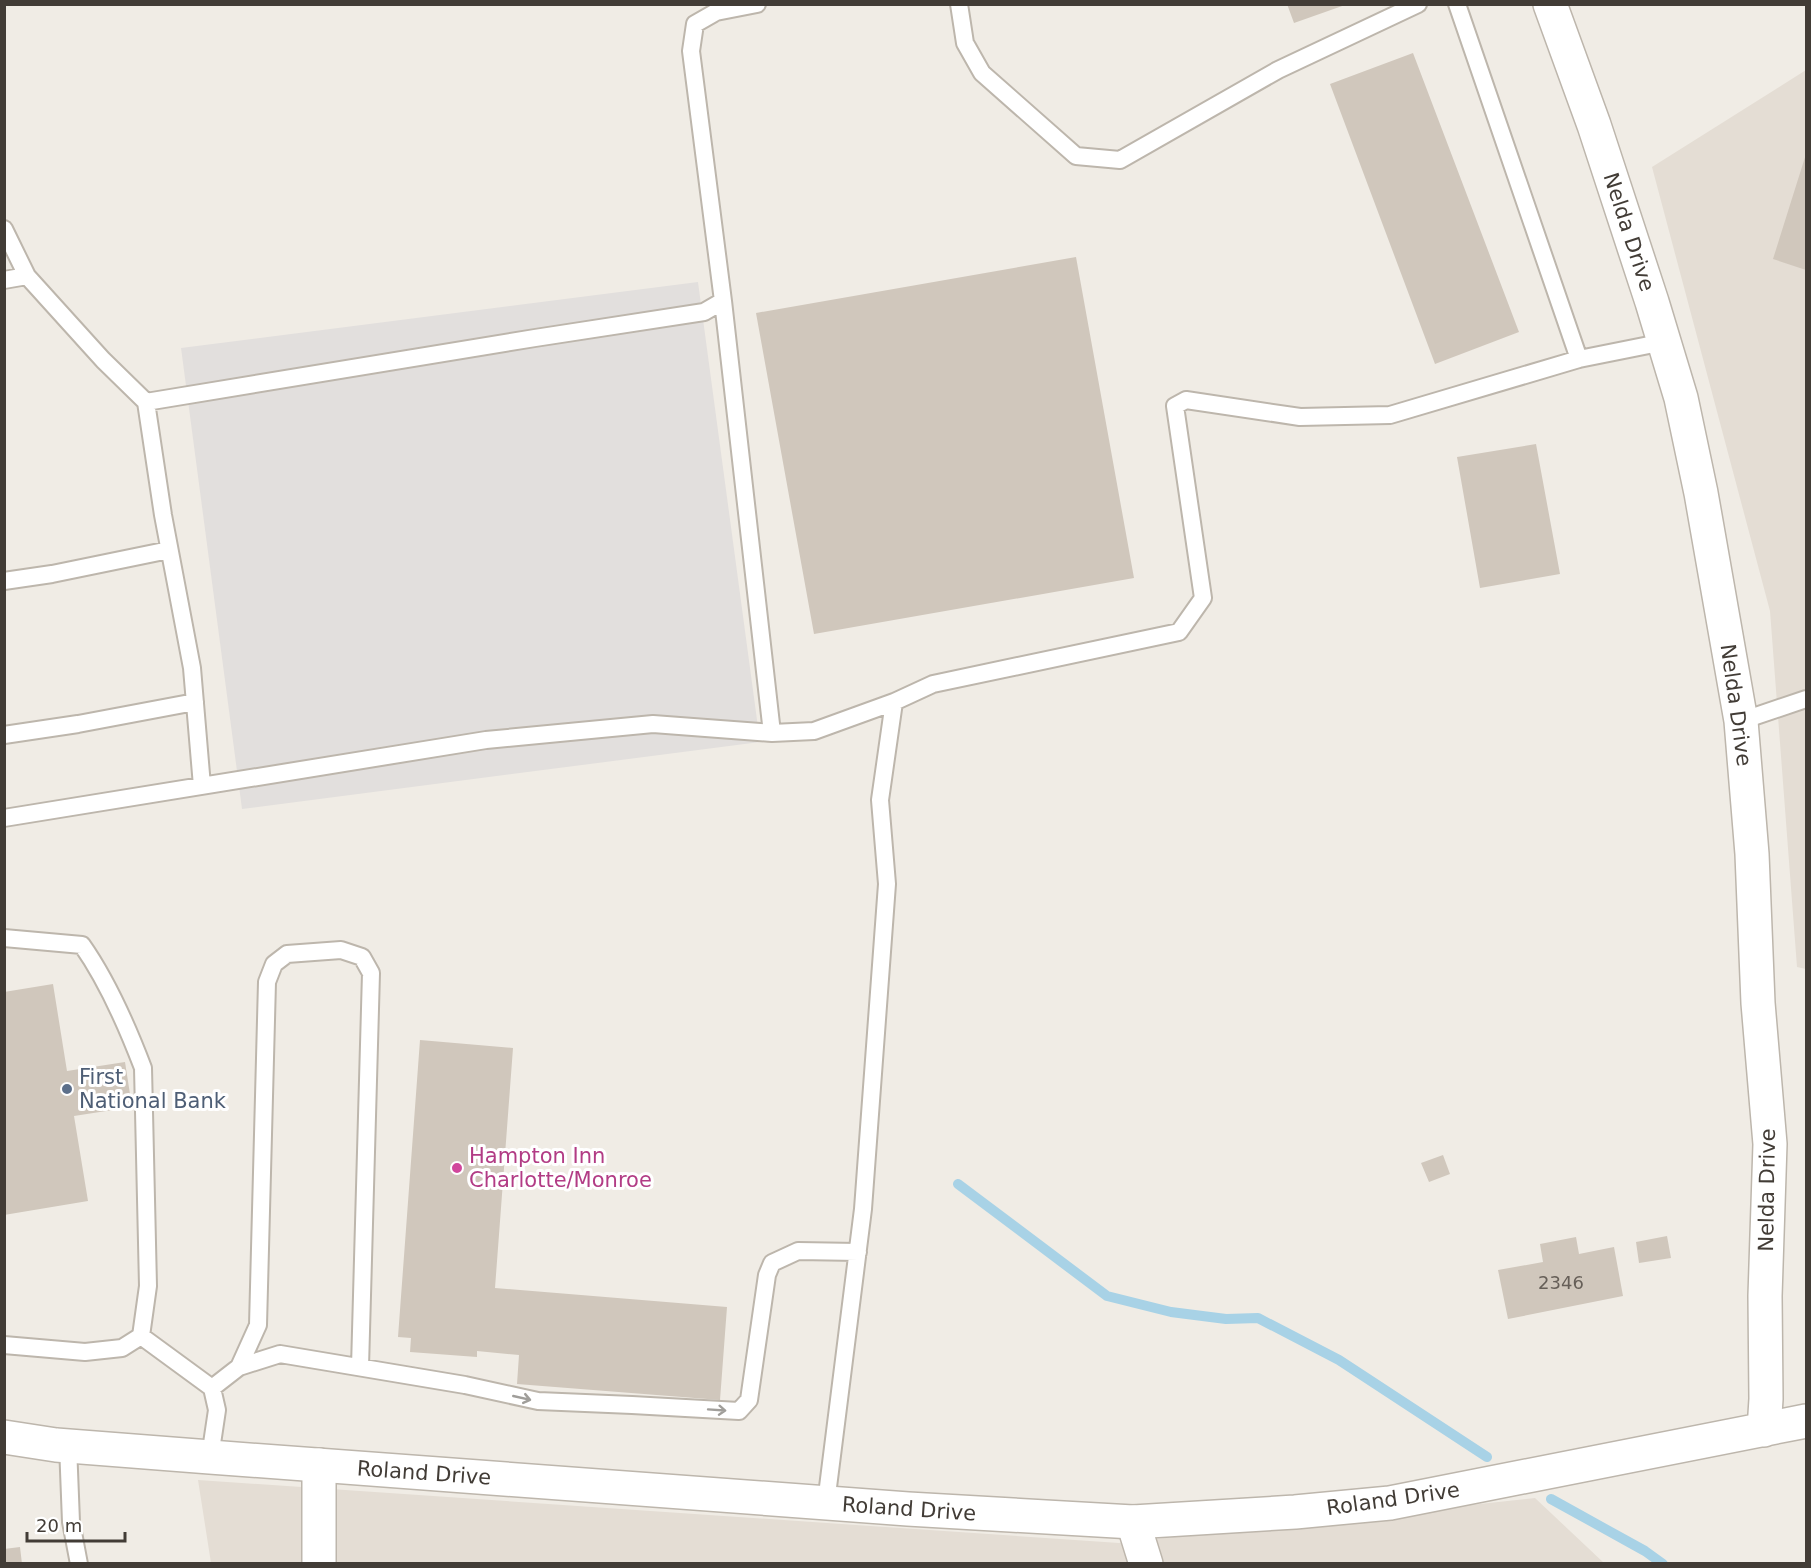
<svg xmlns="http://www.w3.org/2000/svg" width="1811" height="1568" font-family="'DejaVu Sans',sans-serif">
<rect width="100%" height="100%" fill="#f0ece5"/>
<!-- residential -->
<path fill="#e4ddd4" d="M1806,70V969L1797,967L1770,611L1652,167Z
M198,1480L1119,1543L1535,1498L1604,1563H211Z"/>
<!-- parking -->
<path fill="#e2dfdd" d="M698,282L760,742L242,809L181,348Z"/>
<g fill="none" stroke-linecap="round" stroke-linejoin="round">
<!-- stream -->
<path stroke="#a8d2e6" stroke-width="10" d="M958,1184L1107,1296L1171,1312L1226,1319L1258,1318L1339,1360L1487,1457
M1551,1499L1645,1551L1663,1564"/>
</g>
<!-- building -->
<path fill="#d0c7bc" d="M1287,4H1345V5L1294,23Z
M1413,53L1519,332L1435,364L1330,84Z
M1806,154V270L1773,259Z
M1076,257L1134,578L814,634L756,313Z
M1536,444L1560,574L1480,588L1457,457Z
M53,984L67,1071L125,1062L132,1107L74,1116L88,1201L4,1215V992Z
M420,1040L513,1048L495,1288L727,1307L720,1400L517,1384L519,1355L477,1351V1357L410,1352L411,1338L398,1337Z
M1443,1155L1450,1174L1429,1182L1421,1163Z
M1667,1236L1671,1258L1639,1263L1636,1242Z
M1576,1237L1579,1254L1614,1247L1623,1296L1508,1319L1498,1270L1543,1262L1540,1244Z
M20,1547L22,1564H4V1549Z"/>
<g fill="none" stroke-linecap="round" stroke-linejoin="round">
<defs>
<path id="service" d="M959,4L965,43L982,73L1076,156L1120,160L1278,70L1418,4
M1457,4L1579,359
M4,229L27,276L103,360L146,402L535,338L704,312L723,301L691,51L695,24L716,12L757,4
M4,280L27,276
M723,301L772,733
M146,402L163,515L192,668L202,786
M4,581L52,574L169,550
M1741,721L1806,699
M4,735L78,724L195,702
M4,818L486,740L653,724L772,733L814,731L894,702
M4,938L82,945C108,982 127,1026 143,1068L148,1286L141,1336L212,1388L217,1410L210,1457
M4,1345L85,1352L122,1348L141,1336
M239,1367L258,1325L267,982L274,964L287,954L341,950L362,957L371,973L360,1367
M212,1388L239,1367L280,1354L465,1385L538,1401L632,1405L739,1411L749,1400L767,1275L772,1263L798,1251L858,1252
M68,1445L71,1522L79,1564
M826,1503L863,1209L887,884L880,800L894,702L933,684L1179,632L1203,598L1175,406L1186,400L1300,417L1390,415L1579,359L1664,342"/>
<path id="minor" d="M1133,1522L1146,1564
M319,1564V1465"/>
<path id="tertiary" d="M1550,4L1594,125L1652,302L1681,398L1701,493L1741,721L1752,854L1758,1003L1770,1144L1765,1296L1766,1399L1764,1430
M4,1437L56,1445L210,1457L908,1509L1133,1522L1295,1512L1390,1503L1806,1421"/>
</defs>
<!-- service casing -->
<use href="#service" stroke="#bdb6ac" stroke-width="20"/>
<!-- minor casing -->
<use href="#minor" stroke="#bdb6ac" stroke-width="36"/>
<!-- tertiary casing -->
<use href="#tertiary" stroke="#bdb6ac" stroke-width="36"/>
<!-- service -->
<use href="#service" stroke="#fff" stroke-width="16"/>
<!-- minor -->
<use href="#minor" stroke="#fff" stroke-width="33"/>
<!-- tertiary -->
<use href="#tertiary" stroke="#fff" stroke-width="33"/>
</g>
<!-- one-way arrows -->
<defs><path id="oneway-shaft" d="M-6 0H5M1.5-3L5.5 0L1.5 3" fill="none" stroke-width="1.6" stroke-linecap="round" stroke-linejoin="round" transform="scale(1.5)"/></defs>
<g stroke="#a09e9a">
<use href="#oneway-shaft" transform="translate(522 1398) rotate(13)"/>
<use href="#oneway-shaft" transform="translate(717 1410) rotate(4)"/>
</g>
<!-- markers -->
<circle fill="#5c6f8a" stroke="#fff" stroke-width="2" cx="67" cy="1089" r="6"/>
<circle fill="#d1479c" stroke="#fff" stroke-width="2" cx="457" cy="1168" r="6"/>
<g text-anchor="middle" stroke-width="6" stroke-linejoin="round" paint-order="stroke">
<!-- number labels -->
<g font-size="18" fill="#665f58">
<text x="1561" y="1289">2346</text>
</g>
<!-- street labels -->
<g font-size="21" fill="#423c36" stroke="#fff">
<text transform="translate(1629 232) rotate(72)" y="7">Nelda Drive</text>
<text transform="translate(1736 705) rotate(82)" y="7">Nelda Drive</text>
<text transform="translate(1767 1190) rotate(-89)" y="7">Nelda Drive</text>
<text transform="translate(424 1473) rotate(4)" y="7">Roland Drive</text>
<text transform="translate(1393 1499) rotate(-8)" y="7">Roland Drive</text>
<text transform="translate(909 1509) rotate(4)" y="7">Roland Drive</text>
</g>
<!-- service labels -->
<g font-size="21" fill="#4e5e75" stroke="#fff" text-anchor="start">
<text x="79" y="1084">First<tspan x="79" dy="24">National Bank</tspan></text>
</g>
<!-- hotel labels -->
<g font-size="21" fill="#b23c85" stroke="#fff" text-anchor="start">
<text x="469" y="1163">Hampton Inn<tspan x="469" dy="24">Charlotte/Monroe</tspan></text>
</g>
</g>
<!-- border -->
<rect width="1811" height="1568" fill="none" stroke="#423c36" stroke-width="12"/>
<!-- scale -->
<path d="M27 1532v9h98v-9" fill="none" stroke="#423c36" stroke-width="3"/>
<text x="36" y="1532" font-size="18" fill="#423c36" stroke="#ffffff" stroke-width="4.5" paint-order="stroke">20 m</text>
</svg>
